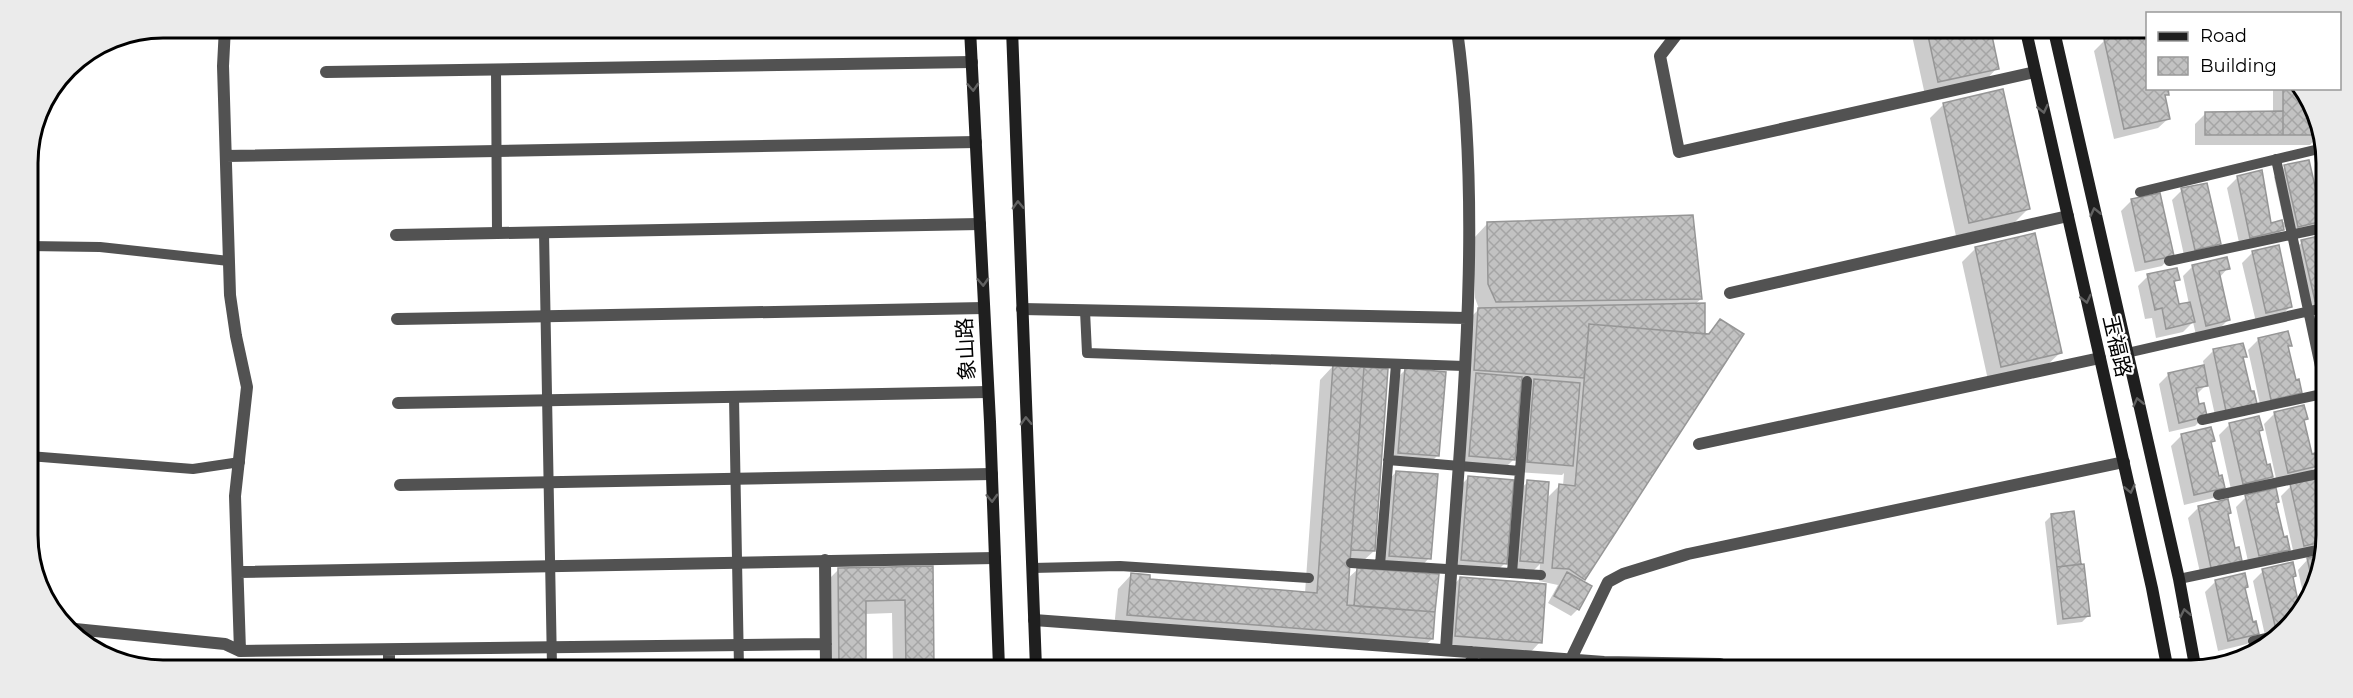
<svg xmlns="http://www.w3.org/2000/svg" width="2353" height="698" font-family="Montserrat,'Noto Sans SC',sans-serif">
<defs>
<pattern id="building-cross-hatch" width="8" height="8" patternUnits="userSpaceOnUse" patternTransform="scale(1.5)"><rect width="8" height="8" fill="#c2c2c2"/><path d="M0 0l8 8M0 8l8-8" fill="none" stroke="#a5a5a5"/></pattern>
</defs>
<rect width="100%" height="100%" fill="#fff"/>
<!-- shadow -->
<path fill="#0003" d="M1911,31H1989L1997,68L1984,82L1925,95Z
M2104,41L2148,88L2167,94L2164,97L2169,118L2158,128L2114,139L2094,51Z
M2273,88H2298L2320,130V134L2310,145H2195V124L2206,113H2273Z
M1944,104L2028,209L2015,222L1956,236L1930,118Z
M2323,163V186L2319,167Z
M2285,167L2321,221L2311,231L2285,227L2272,240L2240,247L2227,188L2238,177L2270,225L2284,222L2274,177Z
M2182,190L2219,244L2209,254L2185,260L2172,200Z
M2132,200L2172,255L2162,266L2135,272L2121,211Z
M1487,224L1701,299L1694,305L1704,335H1706L1721,321L1582,582L1578,609L1571,616L1548,603L1558,585L1539,581L1540,564L1531,573L1511,571L1517,492L1528,482L1547,498L1559,486H1563L1564,473L1562,475L1518,472L1527,388L1520,387L1514,459L1503,470L1460,466L1465,323L1479,309L1475,298L1474,238Z
M2323,237V306L2304,310L2292,252L2302,242Z
M1976,248L2060,353L2046,366L1988,380L1962,262Z
M2253,252L2291,306L2280,317L2256,322L2242,263Z
M2193,266L2228,268L2219,278L2228,320L2218,330L2196,335L2193,322L2183,332L2156,338L2152,318L2145,319L2138,286L2148,276L2178,279L2173,284L2178,306L2189,304L2183,276Z
M2323,326L2322,383L2312,336Z
M2258,340L2290,345L2287,348L2295,382L2261,409L2248,350Z
M2213,351L2245,356L2242,359L2250,393L2216,420L2208,383L2196,395L2198,406L2205,416L2195,426L2169,432L2159,384L2169,374L2204,366L2203,361Z
M1333,366L1387,370L1374,551L1363,561L1349,560L1347,579L1358,569L1432,639L1418,652L1114,628L1118,589L1131,575L1148,580L1305,593L1320,380Z
M1405,370L1438,455L1427,466L1388,463L1395,380Z
M2274,414L2306,419L2303,422L2311,456L2316,466L2306,476L2277,483L2264,424Z
M2230,424L2261,430L2258,433L2266,467L2271,477L2261,487L2232,494L2219,435Z
M2182,435L2213,441L2210,444L2218,478L2224,488L2213,498L2184,505L2171,446Z
M1396,472L1429,558L1419,569L1379,566L1386,483Z
M1468,478L1505,563L1495,573L1451,570L1458,488Z
M2320,479L2322,487L2320,494L2322,503V549L2294,555L2281,496L2291,486Z
M2246,497L2277,502L2275,505L2282,539L2288,549L2278,560L2249,566L2236,507Z
M2198,508L2230,513L2227,516L2234,550L2201,577L2188,518Z
M2073,512L2079,566L2089,615L2082,622L2057,625L2045,522L2052,515Z
M2322,557L2321,571L2304,598L2298,570L2308,559Z
M932,568L933,668H893L892,613L864,614L865,668H826L825,583L839,569Z
M2263,571L2295,576L2292,579L2298,608L2280,636L2266,640L2253,581Z
M1460,578L1540,642L1527,656L1442,649L1447,592Z
M2215,582L2247,587L2244,590L2252,624L2257,634L2247,644L2218,651L2205,592Z"/>
<!-- building -->
<path fill="url(#building-cross-hatch)" stroke="#969696" stroke-width="1.5" d="M1927,31H1991L1999,69L1938,82Z
M2140,31H2148V88H2168L2169,95H2165L2170,119L2124,129L2104,39Z
M2283,88H2298L2322,135H2283Z
M2003,89L2030,209L1969,223L1943,103Z
M2283,111V135H2205V112Z
M2309,160L2323,221L2298,227L2284,165Z
M2262,170L2271,223L2282,220L2284,230L2250,238L2237,176Z
M2207,183L2221,244L2195,250L2181,188Z
M2160,193L2174,256L2145,262L2131,199Z
M1693,215L1702,299L1496,302L1488,284L1487,222Z
M2035,233L2062,353L2001,367L1975,247Z
M2323,235V299L2315,301L2301,240Z
M2279,245L2292,307L2266,313L2252,251Z
M2227,257L2230,269L2219,271L2230,320L2206,326L2192,265Z
M2177,268L2180,280L2174,281L2179,304L2190,302L2195,322L2166,329L2162,308L2155,310L2147,274Z
M1705,303V334L1589,324L1584,378L1474,370L1478,308Z
M1720,319L1744,334L1585,580L1569,569L1552,568L1559,484L1575,486L1589,324L1709,334Z
M2288,331L2292,346H2288L2296,380L2299,379L2302,393L2271,400L2258,338Z
M2243,343L2247,357H2243L2251,391H2254L2257,404L2226,411L2213,349Z
M1333,365L1364,367L1347,605L1435,612L1433,639L1127,615L1131,573L1150,575V579L1317,593Z
M2204,365L2208,386L2196,388L2199,404L2204,403L2207,416L2179,423L2168,373Z
M1364,367L1388,369L1375,551L1351,550Z
M1405,368L1446,372L1439,456L1398,453Z
M1476,373L1522,377L1515,460L1469,456Z
M1534,379L1580,383L1573,466L1527,462Z
M2304,405L2308,419L2304,420L2312,454L2315,453L2318,466L2288,473L2274,412Z
M2259,416L2263,430L2259,431L2267,465L2270,464L2273,477L2243,484L2229,423Z
M2211,427L2215,441L2211,442L2219,476L2222,475L2225,488L2194,495L2181,434Z
M1396,471L1438,474L1431,559L1389,556Z
M1468,476L1514,480L1507,564L1461,560Z
M2321,478L2322,542L2304,546L2290,484Z
M1527,480L1549,482L1543,563L1520,561Z
M2276,488L2279,502L2276,503L2284,537L2287,536L2290,550L2259,556L2245,495Z
M2228,499L2231,513L2228,514L2235,548L2239,547L2242,561L2211,568L2198,506Z
M2074,511L2081,564L2057,567L2051,514Z
M2322,555L2321,571L2313,584L2307,558Z
M2293,562L2296,576L2293,577L2299,606L2286,628L2276,630L2262,569Z
M2084,564L2090,616L2063,619L2057,567Z
M933,566L934,668H906L905,600L866,601V668H839L838,568Z
M1357,568L1439,574L1435,612L1354,606Z
M1567,572L1592,586L1579,610L1554,596Z
M2245,573L2248,587L2245,588L2253,622L2256,621L2259,634L2228,641L2215,580Z
M1460,577L1546,584L1542,643L1455,636Z"/>
<g fill="none" stroke-linecap="round" stroke-linejoin="round">
<!-- lane -->
<path stroke="#525252" stroke-width="10" d="M496,69L497,233
M2276,159L2322,376
M2140,192L2323,148
M544,232L552,667
M28,246L100,247L229,261
M2169,261L2323,228
M1085,311L1087,353L1464,366
M2127,353L2323,308
M734,397L739,668
M2202,420L2322,394
M29,456L193,469L240,462
M1388,460L1520,471
M2218,495L2322,473
M1351,563L1541,575
M1380,565L1396,364
M1032,568L1120,566L1309,578
M1512,573L1527,381
M2179,579L2322,549
M2253,641L2282,634"/>
<!-- street -->
<path stroke="#525252" stroke-width="12" d="M225,27L223,66L230,295L236,336L247,387L235,496L240,651
M1680,30L1660,56L1679,152L2035,72
M326,72L972,62
M226,156L976,142
M396,235L980,224
M1730,293L2068,216
M1022,309L1467,318
M397,319L984,308
M398,403L988,392
M1699,444L2100,358
M400,485L992,474
M825,560L826,668
M238,572L995,558
M1034,620L1604,662L1720,664L1733,670
M65,628L225,644L240,651L826,644
M389,650V667
M1446,650C1458,445 1485,234 1457,30
M1471,652L1473,669
M1571,659L1608,582L1623,574L1688,554L2124,462"/>
<!-- secondary -->
<path stroke="#1f1f1f" stroke-width="12" d="M970,29L990,422L999,668
M1012,29L1036,668
M2026,31L2152,588L2168,671
M2054,31L2179,579L2196,671"/>
</g>
<!-- one-way arrows -->
<defs><path id="oneway-chevron" d="M-2-3.5L2.5 0L-2 3.5" fill="none" stroke-width="1.6" stroke-linecap="round" stroke-linejoin="round" transform="scale(1.5)"/></defs>
<g stroke="#626262">
<use href="#oneway-chevron" transform="translate(973 87) rotate(87)"/>
<use href="#oneway-chevron" transform="translate(2043 109) rotate(77)"/>
<use href="#oneway-chevron" transform="translate(1018 205) rotate(-92)"/>
<use href="#oneway-chevron" transform="translate(2095 212) rotate(-103)"/>
<use href="#oneway-chevron" transform="translate(983 282) rotate(87)"/>
<use href="#oneway-chevron" transform="translate(2086 299) rotate(77)"/>
<use href="#oneway-chevron" transform="translate(2138 402) rotate(-103)"/>
<use href="#oneway-chevron" transform="translate(1026 421) rotate(-92)"/>
<use href="#oneway-chevron" transform="translate(2130 489) rotate(77)"/>
<use href="#oneway-chevron" transform="translate(992 498) rotate(88)"/>
<use href="#oneway-chevron" transform="translate(2185 613) rotate(-101)"/>
</g>
<g text-anchor="middle" stroke-width="4.5" stroke-linejoin="round" paint-order="stroke">
<!-- street labels -->
<g font-size="21" fill="#000" stroke="#fff">
<text transform="translate(2117 346) rotate(77)" y="7">玉福路</text>
<text transform="translate(966 349) rotate(-93)" y="7">象山路</text>
</g>
</g>
<!-- crop -->
<path d="M0 0H2353V698H0ZM163 38H2191A125 125 0 0 1 2316 163V535A125 125 0 0 1 2191 660H163A125 125 0 0 1 38 535V163A125 125 0 0 1 163 38Z" fill="#ebebeb" fill-rule="evenodd"/>
<path fill="none" stroke="#000" stroke-width="3" d="M163 38H2191A125 125 0 0 1 2316 163V535A125 125 0 0 1 2191 660H163A125 125 0 0 1 38 535V163A125 125 0 0 1 163 38Z"/>
<!-- legend -->
<rect x="2146" y="12" width="195" height="78" fill="#ffffff" stroke="#999999" stroke-width="1.5"/>
<rect x="2158" y="32" width="30" height="9" fill="#1f1f1f" stroke="#999999" stroke-width="1.5"/>
<text x="2200" y="42" font-size="18" fill="#000000">Road</text>
<rect x="2158" y="57" width="30" height="18" fill="url(#building-cross-hatch)" stroke="#999999" stroke-width="1.5"/>
<text x="2200" y="72" font-size="18" fill="#000000">Building</text>
</svg>
